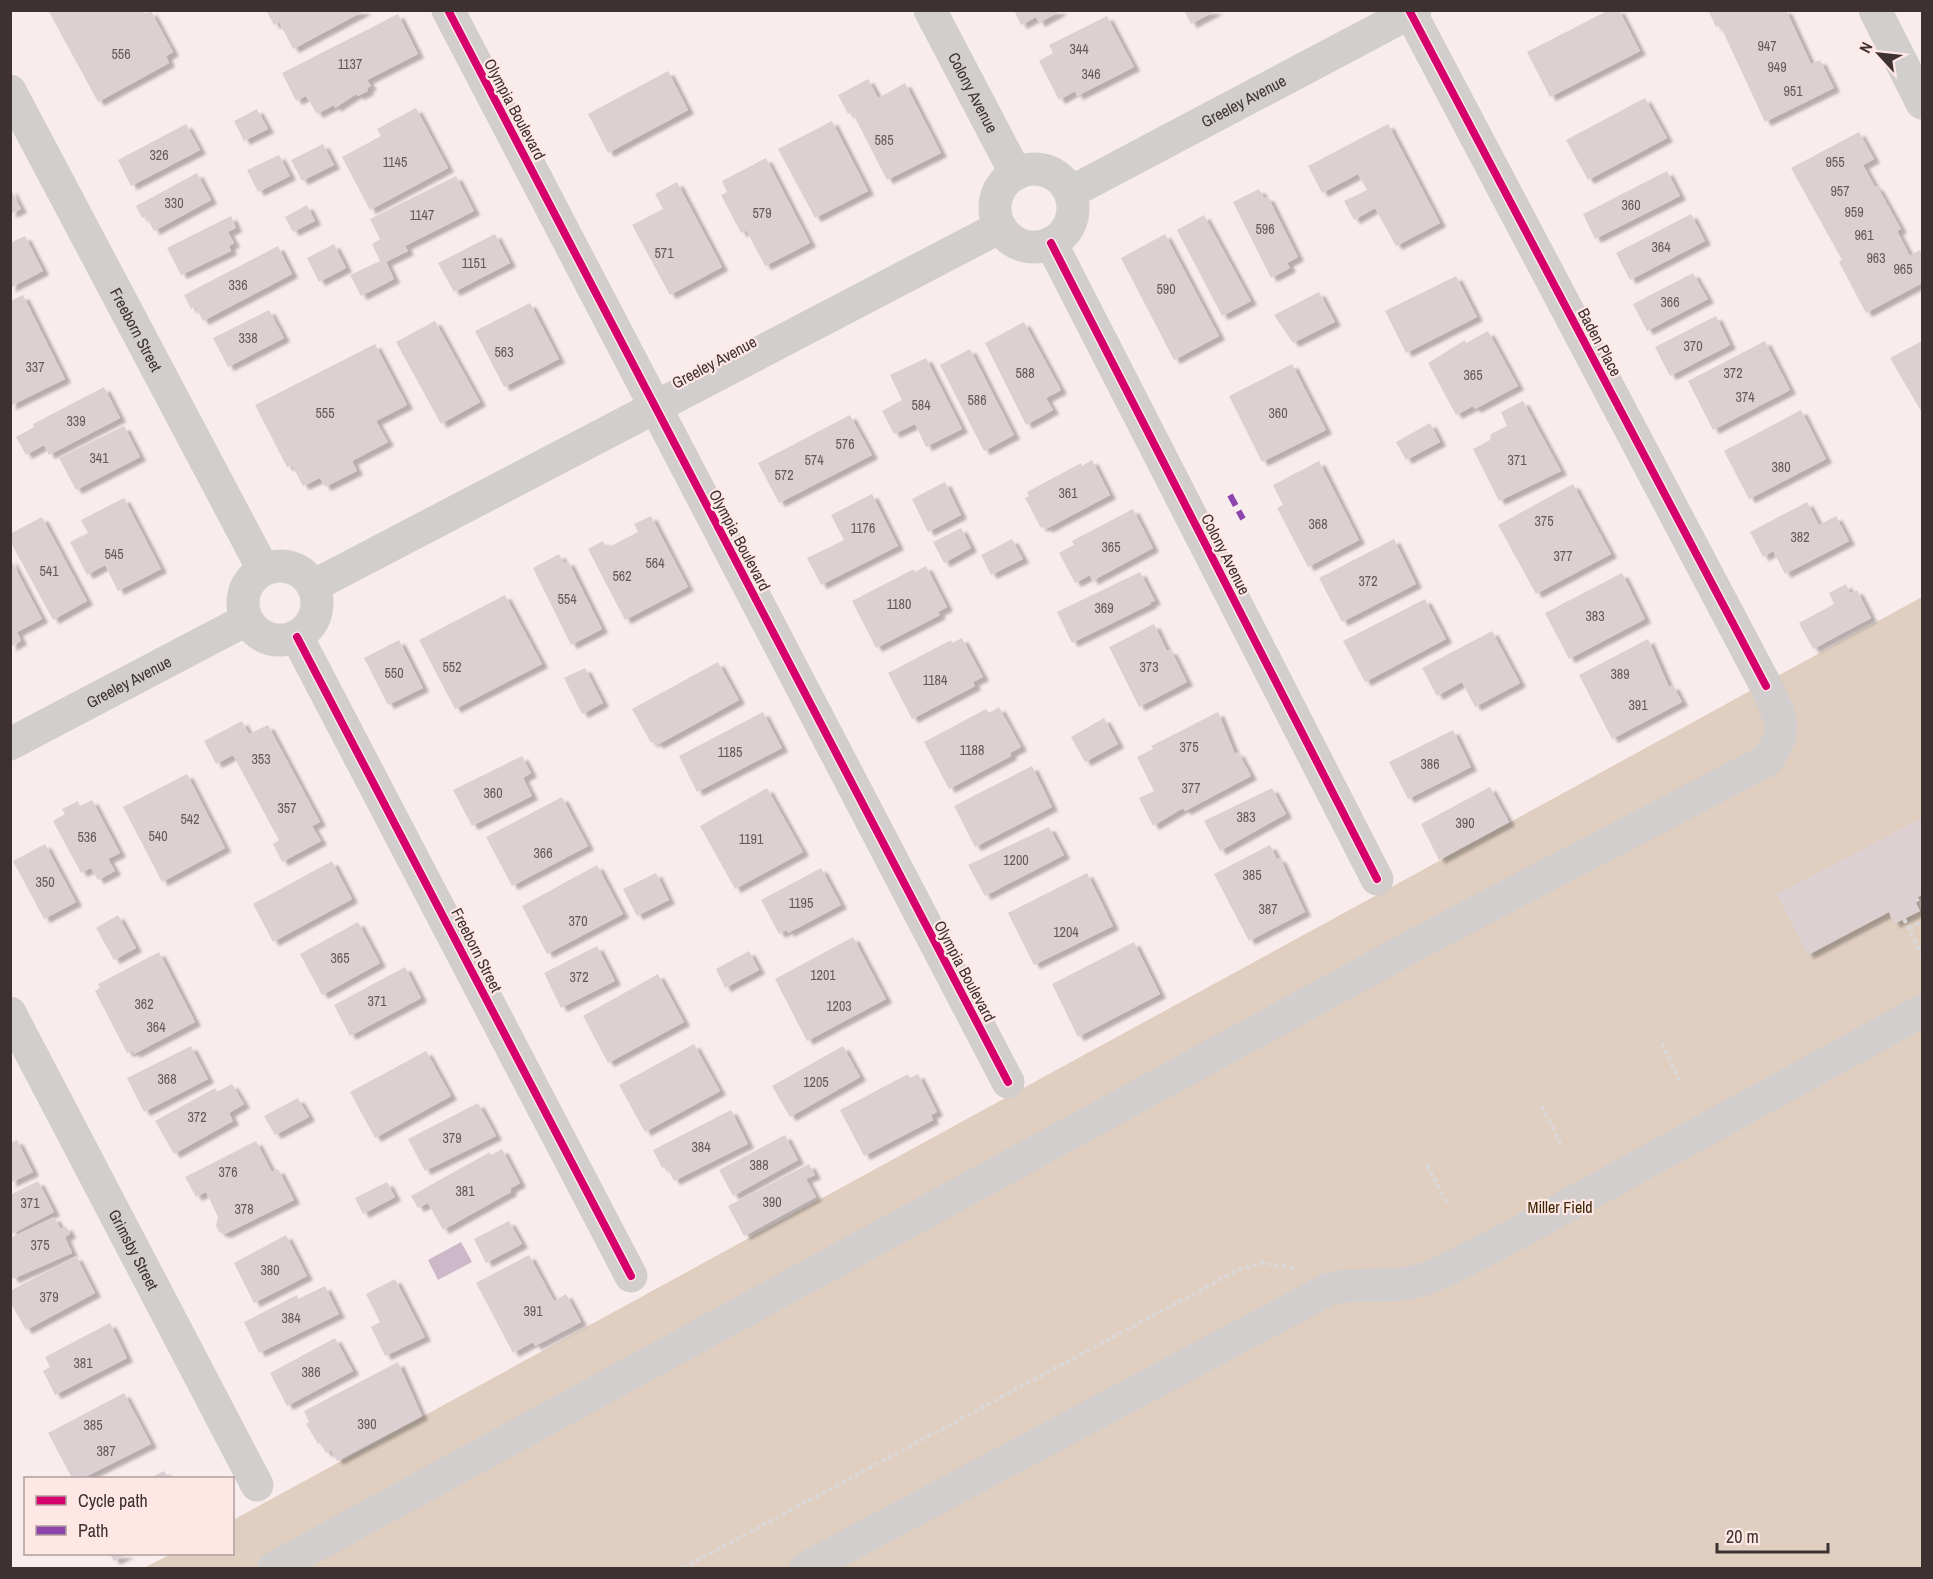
<svg xmlns="http://www.w3.org/2000/svg" width="1933" height="1579" font-family="'Archivo Narrow',sans-serif">
<defs>
<filter id="shadow"><feDropShadow dx="6" dy="4" stdDeviation="1.5" flood-color="#0004"/></filter>
</defs>
<rect width="100%" height="100%" fill="#f9ecec"/>
<!-- green -->
<path fill="#e0cfc0" d="M1922,597V1568H144L171,1554H232L233,1520Z"/>
<!-- water -->
<path fill="#cdb8c9" d="M461,1242L472,1262L438,1280L428,1260Z"/>
<!-- building -->
<path fill="#dcd0d3" filter="url(#shadow)" d="M48,10H143L145,14L151,11L173,52L166,56L169,63L98,102Z
M266,10H366L293,49L279,22L274,25Z
M1014,10H1062L1039,23L1036,17L1021,25Z
M1184,10H1217L1191,24Z
M1609,10H1619L1640,51L1550,97L1527,52Z
M1708,10H1786L1811,64L1820,60L1834,88L1765,122L1720,25L1716,27Z
M398,14L418,54L367,80L371,86L367,88L368,91L358,96L356,94L335,108L334,105L317,114L306,96L296,101L282,73Z
M1107,16L1134,67L1077,96L1075,91L1059,100L1039,61L1053,53L1049,45Z
M668,71L688,110L608,153L588,114Z
M868,79L878,98L905,83L941,153L887,180L852,112L848,114L838,95Z
M1645,98L1667,138L1588,180L1566,140Z
M416,108L448,168L370,210L342,157L381,136L377,129Z
M257,109L268,129L244,141L234,121Z
M832,121L868,191L815,218L778,149Z
M186,124L200,150L131,186L118,160Z
M1388,124L1440,223L1396,246L1375,208L1354,220L1344,201L1367,190L1358,174L1322,193L1308,166Z
M1859,132L1874,159L1863,165L1875,187L1877,186L1901,229L1897,231L1910,256L1920,250L1922,255V283L1866,313L1839,262L1842,260L1791,168Z
M323,144L334,165L302,181L291,160Z
M279,155L290,176L258,192L247,170Z
M766,158L810,243L765,266L746,230L741,233L721,195L727,192L722,181Z
M1667,171L1680,196L1595,239L1583,214Z
M197,173L211,200L154,231L146,216L142,218L136,206Z
M456,176L474,211L405,246L408,251L386,262L394,279L361,296L350,275L380,261L372,244L380,239L370,219Z
M677,182L722,267L670,295L632,225L663,209L655,194Z
M10,188L21,209L10,214Z
M1259,189L1264,198L1268,197L1298,257L1287,263L1290,268L1271,278L1233,202Z
M307,205L315,221L293,232L285,217Z
M1691,214L1705,241L1630,280L1616,253Z
M1204,215L1251,301L1222,316L1177,230Z
M231,216L236,228L228,232L234,243L229,246L231,251L181,275L167,248Z
M495,234L510,263L454,292L438,263Z
M1165,234L1219,336L1174,360L1121,258Z
M25,236L43,271L10,288V243Z
M334,244L346,268L319,282L307,258Z
M278,246L292,274L203,321L195,306L191,309L184,295Z
M1693,273L1708,299L1647,331L1633,304Z
M1456,276L1477,317L1406,353L1385,311Z
M1319,292L1335,322L1293,343L1274,315Z
M23,295L65,379L10,406V301Z
M530,303L559,359L504,387L475,331Z
M269,310L284,338L228,367L213,338Z
M1716,316L1730,345L1670,376L1655,347Z
M435,321L480,402L441,424L396,342Z
M1024,322L1061,390L1046,398L1053,410L1026,425L985,343Z
M1488,331L1518,386L1475,409L1473,406L1456,415L1428,363L1465,340L1466,343Z
M1765,341L1790,390L1713,430L1688,381Z
M1922,341V413L1890,358Z
M375,344L407,405L376,421L388,442L352,461L357,471L325,487L320,478L303,486L292,465L287,467L255,405Z
M970,349L1014,435L984,451L940,365Z
M926,358L962,429L926,447L915,424L894,434L882,411L902,400L890,375Z
M1292,364L1326,430L1262,462L1229,396Z
M104,387L120,418L49,455L44,445L26,455L16,437L34,427L33,424Z
M1523,401L1561,471L1499,501L1473,449L1490,440L1491,434L1507,426L1501,412Z
M1801,410L1826,459L1749,499L1724,451Z
M850,415L872,455L779,503L758,463Z
M1430,423L1440,442L1406,460L1396,442Z
M124,426L140,457L76,490L59,458Z
M1092,460L1110,495L1046,529L1045,526L1041,528L1025,498L1029,496L1027,492L1081,463L1082,466Z
M1319,461L1359,540L1308,567L1277,508L1283,505L1273,485Z
M945,482L961,515L928,532L912,499Z
M1573,484L1611,554L1536,594L1498,525Z
M872,494L898,546L821,585L807,558L844,540L831,515Z
M124,498L161,569L118,591L105,565L87,575L70,542L88,533L81,520Z
M1807,502L1819,525L1836,516L1849,541L1785,574L1773,551L1763,557L1750,532Z
M1133,509L1153,548L1092,581L1090,575L1075,583L1059,553L1074,545L1072,541Z
M651,516L688,587L625,620L588,549L603,541L607,548L638,532L634,524Z
M42,517L87,601L53,620L10,541V534Z
M961,528L971,548L944,563L933,542Z
M1012,539L1023,559L991,575L981,555Z
M1394,539L1416,584L1342,622L1319,578Z
M559,554L564,563L568,561L602,629L571,645L533,568Z
M10,558L42,619L17,632L21,641L10,647Z
M926,566L947,607L938,612L940,615L876,648L852,601L914,569L915,572Z
M1140,572L1155,601L1150,602L1151,604L1072,643L1057,612Z
M1622,573L1645,619L1569,659L1545,613Z
M1846,584L1850,593L1857,590L1871,618L1813,649L1799,623L1834,604L1829,593Z
M505,595L542,664L455,709L419,640Z
M1425,599L1446,639L1365,682L1343,641Z
M1154,624L1167,651L1171,650L1187,682L1139,707L1109,647Z
M1492,631L1520,683L1475,707L1462,682L1437,696L1422,668Z
M962,638L983,677L973,682L975,686L912,719L888,673L951,640L952,643Z
M1648,639L1669,687L1673,685L1682,702L1612,739L1579,675Z
M399,640L423,688L388,705L364,658Z
M718,662L739,700L657,745L655,741L651,743L632,709Z
M585,668L603,703L582,714L564,678Z
M999,707L1021,747L1010,753L1011,756L949,789L924,742L986,709L989,713Z
M763,712L782,748L697,792L679,756Z
M1218,712L1235,754L1238,752L1251,776L1185,811L1183,808L1153,826L1139,798L1154,791L1137,757L1153,749L1151,746Z
M1104,718L1118,744L1085,762L1071,737Z
M242,721L249,734L268,725L320,822L312,826L321,841L282,862L273,844L279,840L233,755L216,764L204,741Z
M1453,730L1471,767L1408,799L1389,762Z
M522,756L531,773L523,778L532,796L472,826L453,790Z
M1032,766L1052,807L975,847L954,806Z
M187,774L225,848L162,882L123,807Z
M1490,787L1509,822L1439,860L1421,824Z
M767,788L803,852L735,889L700,826Z
M1272,788L1286,814L1220,851L1204,821Z
M562,797L588,846L512,886L486,837Z
M92,800L120,853L108,859L115,871L98,880L91,868L81,873L53,821L65,814L62,809L78,801L80,806Z
M1922,818V895L1914,899L1920,911L1894,924L1889,912L1808,955L1777,894Z
M1049,827L1064,855L985,896L968,865Z
M45,844L76,902L44,919L13,861Z
M1270,845L1277,859L1280,858L1305,912L1249,941L1214,874Z
M332,861L352,899L273,942L253,904Z
M597,865L623,914L547,954L522,906Z
M821,868L841,905L788,933L787,930L779,934L761,900Z
M656,873L669,900L637,916L623,889Z
M1087,873L1113,926L1034,965L1008,913Z
M118,915L136,948L114,960L96,928Z
M358,922L380,963L322,995L300,954Z
M853,937L886,999L807,1041L775,979Z
M1134,942L1160,994L1078,1037L1052,984Z
M597,946L615,981L561,1008L544,973Z
M749,951L759,970L725,988L716,969Z
M159,952L195,1022L134,1054L133,1051L127,1053L95,991L100,988L98,984Z
M405,967L421,998L350,1036L334,1005Z
M658,974L684,1022L608,1063L583,1016Z
M694,1044L720,1091L645,1132L619,1085Z
M191,1046L208,1079L144,1112L127,1078Z
M843,1046L860,1077L790,1117L772,1086Z
M426,1051L451,1096L375,1138L350,1092Z
M908,1074L910,1078L918,1074L937,1112L931,1115L933,1120L864,1156L840,1110Z
M232,1084L244,1104L229,1113L233,1121L174,1154L155,1121L215,1088L217,1092Z
M298,1098L309,1117L275,1135L264,1116Z
M478,1103L496,1136L425,1171L408,1139Z
M731,1110L748,1144L674,1181L666,1166L662,1168L653,1150Z
M785,1135L798,1160L733,1196L719,1170Z
M17,1140L33,1172L10,1183V1143Z
M256,1141L272,1172L278,1169L294,1200L225,1234L219,1232L216,1226L218,1217L206,1192L196,1197L185,1177Z
M502,1149L520,1183L510,1189L511,1192L443,1230L428,1203L418,1208L411,1196L490,1152L491,1155Z
M809,1164L815,1175L806,1179L816,1197L744,1236L728,1206Z
M38,1181L54,1212L10,1235V1195Z
M387,1182L395,1197L363,1214L355,1198Z
M54,1217L61,1229L66,1226L70,1234L65,1237L72,1253L13,1279L10,1274V1238Z
M509,1221L522,1244L486,1263L474,1239Z
M286,1235L307,1276L254,1303L234,1263Z
M529,1255L554,1301L566,1294L581,1322L535,1346L533,1342L513,1353L476,1283Z
M76,1256L95,1293L26,1330L10,1302V1291Z
M395,1279L425,1337L385,1356L371,1327L380,1322L366,1294Z
M325,1286L339,1314L259,1353L244,1322L297,1295L298,1299Z
M110,1323L127,1358L55,1395L43,1371L50,1367L45,1357Z
M335,1338L353,1371L287,1406L270,1373Z
M398,1362L422,1416L337,1461L331,1450L326,1453L320,1443L318,1444L306,1424L309,1422L304,1411Z
M124,1393L151,1444L83,1478H72L48,1433Z
M164,1471L168,1478H150Z
M110,1554H128L114,1561Z"/>
<g fill="none" stroke-linecap="round" stroke-linejoin="round">
<!-- path -->
<path stroke="#dbd7d7" stroke-width="4" stroke-dasharray="4.5 3" stroke-linecap="butt" d="M1915,901L1922,897
M1904,919L1922,955
M1909,929L1922,921
M1662,1043L1680,1082
M1542,1106L1561,1144
M1427,1165L1447,1203
M683,1568L1238,1270L1263,1263L1294,1268"/>
<!-- minor -->
<g stroke="#d2cece" stroke-width="33">
<path d="M448,10L1008,1082"/>
<path id="s1" d="M930,10L1016,174"/>
<path d="M1875,10L1922,103"/>
<path id="s2" d="M10,91L263,569"/>
<circle cx="1034" cy="208" r="39"/>
<path id="s3" d="M1071,192L1415,10"/>
<path d="M1051,243L1377,879"/>
<circle cx="280" cy="603" r="37"/>
<path d="M313,586L1000,227"/>
<path d="M297,637L631,1276"/>
<path id="s4" d="M10,744L246,620"/>
<path id="s5" d="M10,1013L257,1485"/>
<path d="M274,1568L1433,935L1766,761C1790,731 1781,719 1766,686L1409,10"/>
<path d="M806,1568L1329,1289C1353,1283 1377,1287 1402,1284C1432,1281 1464,1260 1492,1247L1922,1011"/>
</g>
<!-- quiet -->
<path stroke="#8e44ad" stroke-width="6" stroke-dasharray="12 6" stroke-linecap="butt" d="M1230,495L1243,519"/>
<defs>
<path id="cycleway" d="M448,10L1008,1082
M1409,10L1766,686
M1051,243L1377,879
M297,637L631,1276"/>
</defs>
<!-- cycleway casing -->
<use href="#cycleway" stroke="#ffe7e6" stroke-width="11"/>
<!-- cycleway -->
<use href="#cycleway" stroke="#d6006c" stroke-width="8"/>
</g>
<g text-anchor="middle" stroke-width="4.5" stroke-linejoin="round" paint-order="stroke">
<!-- number labels -->
<g font-size="14" fill="#65595a">
<text x="1767" y="51">947</text>
<text x="1079" y="54">344</text>
<text x="121" y="59">556</text>
<text x="350" y="69">1137</text>
<text x="1777" y="72">949</text>
<text x="1091" y="79">346</text>
<text x="1793" y="96">951</text>
<text x="884" y="145">585</text>
<text x="159" y="160">326</text>
<text x="395" y="167">1145</text>
<text x="1835" y="167">955</text>
<text x="1840" y="196">957</text>
<text x="174" y="208">330</text>
<text x="1631" y="210">360</text>
<text x="1854" y="217">959</text>
<text x="762" y="218">579</text>
<text x="422" y="220">1147</text>
<text x="1265" y="234">596</text>
<text x="1864" y="240">961</text>
<text x="1661" y="252">364</text>
<text x="664" y="258">571</text>
<text x="1876" y="263">963</text>
<text x="474" y="268">1151</text>
<text x="1903" y="274">965</text>
<text x="238" y="290">336</text>
<text x="1166" y="294">590</text>
<text x="1670" y="307">366</text>
<text x="248" y="343">338</text>
<text x="1693" y="351">370</text>
<text x="504" y="357">563</text>
<text x="35" y="372">337</text>
<text x="1025" y="378">588</text>
<text x="1733" y="378">372</text>
<text x="1473" y="380">365</text>
<text x="1745" y="402">374</text>
<text x="977" y="405">586</text>
<text x="921" y="410">584</text>
<text x="325" y="418">555</text>
<text x="1278" y="418">360</text>
<text x="76" y="426">339</text>
<text x="845" y="449">576</text>
<text x="99" y="463">341</text>
<text x="814" y="465">574</text>
<text x="1517" y="465">371</text>
<text x="1781" y="472">380</text>
<text x="784" y="480">572</text>
<text x="1068" y="498">361</text>
<text x="1544" y="526">375</text>
<text x="1318" y="529">368</text>
<text x="863" y="533">1176</text>
<text x="1800" y="542">382</text>
<text x="1111" y="552">365</text>
<text x="114" y="559">545</text>
<text x="1563" y="561">377</text>
<text x="655" y="568">564</text>
<text x="49" y="576">541</text>
<text x="622" y="581">562</text>
<text x="1368" y="586">372</text>
<text x="567" y="604">554</text>
<text x="899" y="609">1180</text>
<text x="1104" y="613">369</text>
<text x="1595" y="621">383</text>
<text x="452" y="672">552</text>
<text x="1149" y="672">373</text>
<text x="394" y="678">550</text>
<text x="1620" y="679">389</text>
<text x="935" y="685">1184</text>
<text x="1638" y="710">391</text>
<text x="1189" y="752">375</text>
<text x="972" y="755">1188</text>
<text x="730" y="757">1185</text>
<text x="261" y="764">353</text>
<text x="1430" y="769">386</text>
<text x="1191" y="793">377</text>
<text x="493" y="798">360</text>
<text x="287" y="813">357</text>
<text x="1246" y="822">383</text>
<text x="190" y="824">542</text>
<text x="1465" y="828">390</text>
<text x="158" y="841">540</text>
<text x="87" y="842">536</text>
<text x="751" y="844">1191</text>
<text x="543" y="858">366</text>
<text x="1016" y="865">1200</text>
<text x="1252" y="880">385</text>
<text x="45" y="887">350</text>
<text x="801" y="908">1195</text>
<text x="1268" y="914">387</text>
<text x="578" y="926">370</text>
<text x="1066" y="937">1204</text>
<text x="340" y="963">365</text>
<text x="823" y="980">1201</text>
<text x="579" y="982">372</text>
<text x="377" y="1006">371</text>
<text x="144" y="1009">362</text>
<text x="839" y="1011">1203</text>
<text x="156" y="1032">364</text>
<text x="167" y="1084">368</text>
<text x="816" y="1087">1205</text>
<text x="197" y="1122">372</text>
<text x="452" y="1143">379</text>
<text x="701" y="1152">384</text>
<text x="759" y="1170">388</text>
<text x="228" y="1177">376</text>
<text x="465" y="1196">381</text>
<text x="772" y="1207">390</text>
<text x="30" y="1208">371</text>
<text x="244" y="1214">378</text>
<text x="40" y="1250">375</text>
<text x="270" y="1275">380</text>
<text x="49" y="1302">379</text>
<text x="533" y="1316">391</text>
<text x="291" y="1323">384</text>
<text x="83" y="1368">381</text>
<text x="311" y="1377">386</text>
<text x="367" y="1429">390</text>
<text x="93" y="1430">385</text>
<text x="106" y="1456">387</text>
</g>
<!-- street labels -->
<g font-size="16" fill="#3d3131" stroke="#ffe7e6">
<text dy="6" stroke="none"><textPath href="#s1" startOffset="93">Colony Avenue</textPath></text>
<text dy="6" stroke="none"><textPath href="#s3" startOffset="195">Greeley Avenue</textPath></text>
<text transform="translate(515 109) rotate(62)" y="6">Olympia Boulevard</text>
<text dy="6" stroke="none"><textPath href="#s2" startOffset="270">Freeborn Street</textPath></text>
<text transform="translate(1600 342) rotate(62)" y="6">Baden Place</text>
<text transform="translate(714 362) rotate(-28)" y="6">Greeley Avenue</text>
<text transform="translate(740 540) rotate(62)" y="6">Olympia Boulevard</text>
<text transform="translate(1226 554) rotate(63)" y="6">Colony Avenue</text>
<text dy="6" stroke="none"><textPath href="#s4" startOffset="134">Greeley Avenue</textPath></text>
<text transform="translate(477 950) rotate(63)" y="6">Freeborn Street</text>
<text transform="translate(965 971) rotate(62)" y="6">Olympia Boulevard</text>
<text dy="6" stroke="none"><textPath href="#s5" startOffset="267">Grimsby Street</textPath></text>
</g>
<!-- park labels -->
<g font-size="16" fill="#3c2601" stroke="#ffe7e6">
<text x="1560" y="1213">Miller Field</text>
</g>
</g>
<!-- border -->
<rect width="1933" height="1579" fill="none" stroke="#3d3131" stroke-width="24"/>
<!-- legend -->
<rect x="24" y="1477" width="210" height="78" fill="#ffe7e6" stroke="#b19e9e" stroke-width="1.5"/>
<rect x="36" y="1496" width="30" height="9" fill="#d6006c" stroke="#b19e9e" stroke-width="1.5"/>
<text x="78" y="1507" font-size="18" fill="#3d3131">Cycle path</text>
<rect x="36" y="1526" width="30" height="9" fill="#8e44ad" stroke="#b19e9e" stroke-width="1.5"/>
<text x="78" y="1537" font-size="18" fill="#3d3131">Path</text>
<!-- north arrow -->
<g transform="translate(1879 54) rotate(297)" stroke="#ffe7e6" stroke-width="4.5" paint-order="stroke">
<path d="M0-4.5L10 22L0 15L-10 22Z" fill="#3d3131"/>
<text y="-9" font-size="16" font-weight="bold" text-anchor="middle" fill="#3d3131">N</text>
</g>
<!-- scale -->
<path d="M1717 1543v9h111v-9" fill="none" stroke="#3d3131" stroke-width="3"/>
<text x="1726" y="1543" font-size="18" fill="#3d3131" stroke="#ffe7e6" stroke-width="4.5" paint-order="stroke">20 m</text>
</svg>
